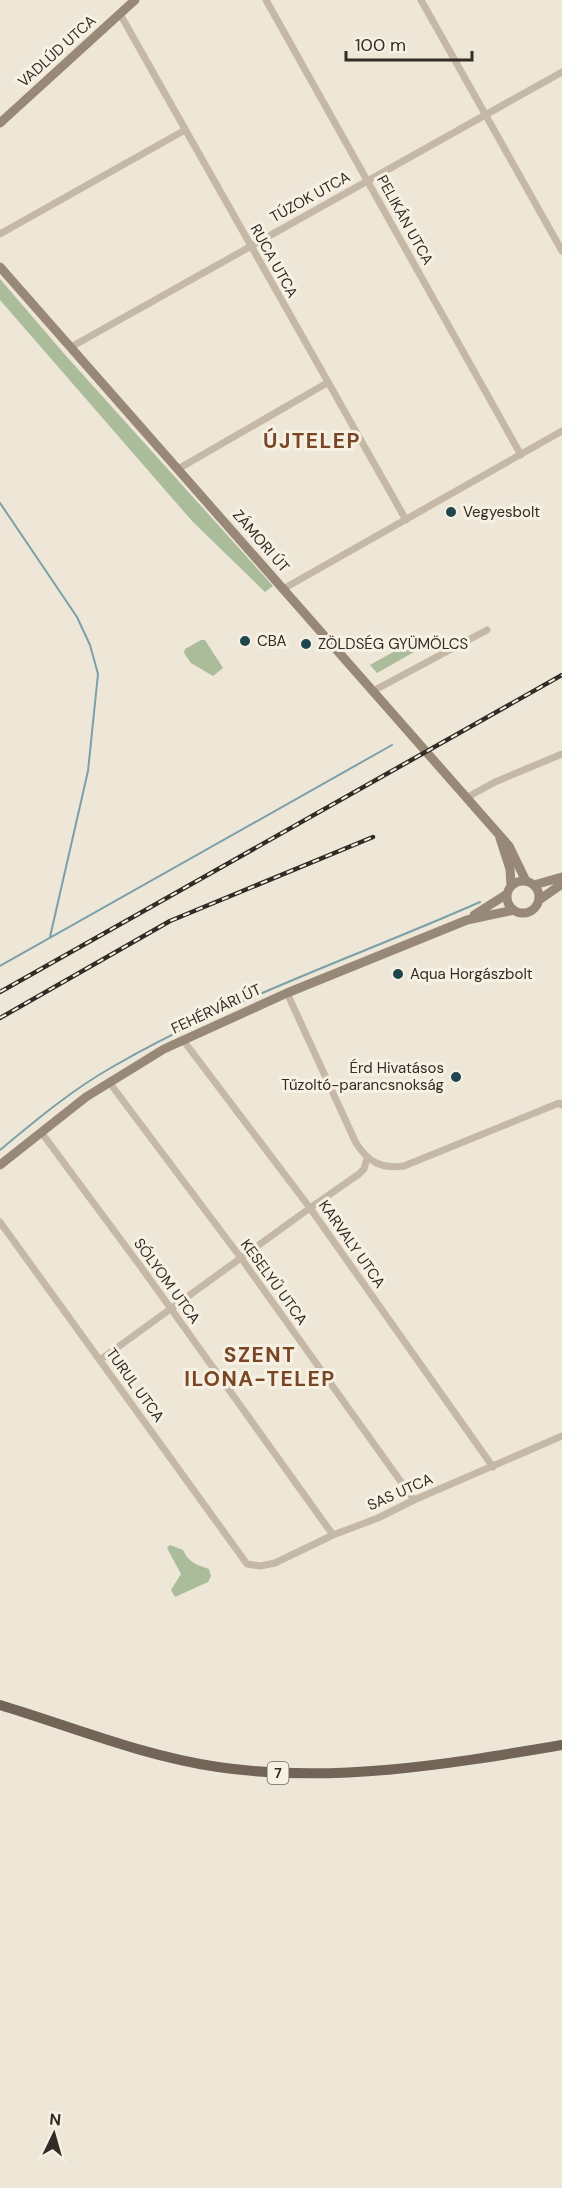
<svg xmlns="http://www.w3.org/2000/svg" width="562" height="2188" font-family="'DM Sans',sans-serif">
<rect width="100%" height="100%" fill="#eee7d8"/>
<!-- green -->
<path fill="#abbc9a" d="M0,279L67,357L273,586L265,592L192,521L0,300Z
M201,640H205L223,668L213,676L191,663L184,653L185,649Z
M409,643L416,645L414,652L377,673L370,665Z
M170,1545L183,1550C188,1562 197,1565 209,1569L211,1576L208,1582L175,1597L171,1590L181,1574L167,1548Z"/>
<g fill="none" stroke-linecap="round" stroke-linejoin="round">
<!-- stream -->
<path stroke="#7aa0a9" stroke-width="2" d="M0,503L77,617L90,645L98,674L88,771L50,937
M0,966L392,745
M0,1150C36,1120 73,1089 114,1066C230,999 358,956 480,902"/>
<!-- street -->
<path stroke="#c5b8a6" stroke-width="7" d="M266,0L521,455
M421,0L562,251
M120,14L406,520
M0,234L185,130
M71,347L562,72
M178,469L327,383
M283,589L562,431
M373,691L487,630
M466,798L495,782L562,754
M287,993L356,1143C368,1162 381,1169 404,1166L559,1103L562,1105
M183,1040L310,1208L493,1467
M109,1082L241,1258L414,1500
M41,1132L141,1267L333,1535
M0,1222L247,1564L260,1566L275,1563L333,1535L378,1518L414,1500L562,1436
M100,1360L310,1208L359,1174L364,1169L367,1158"/>
<!-- secondary -->
<path stroke="#988877" stroke-width="9" d="M0,123L135,0
M0,267L509,846L526,881
M500,838L510,869L511,886
M507 897a16 16 0 1 1 32 0a16 16 0 1 1-32 0Z
M534,885L562,877
M539,900L562,884
M474,915L507,894
M0,1165L86,1097L164,1049L287,993L467,920L514,910"/>
<!-- primary -->
<path stroke="#726558" stroke-width="10" d="M0,1705C73,1727 143,1756 218,1767C333,1784 449,1764 562,1745"/>
<defs>
<path id="rail" d="M0,992L562,675
M0,1018L170,921L373,837"/>
</defs>
<!-- rail casing -->
<use href="#rail" stroke="#322b26" stroke-width="4.5"/>
<!-- rail -->
<use href="#rail" stroke="#f7f1e4" stroke-width="2" stroke-dasharray="7" stroke-linecap="butt"/>
</g>
<!-- markers -->
<g fill="#1f454f" stroke="#f7f1e4" stroke-width="2">
<circle cx="451" cy="512" r="6"/>
<circle cx="245" cy="641" r="6"/>
<circle cx="306" cy="644" r="6"/>
<circle cx="398" cy="974" r="6"/>
<circle cx="456" cy="1077" r="6"/>
</g>
<g text-anchor="middle" stroke-width="6" stroke-linejoin="round" paint-order="stroke">
<!-- shield labels -->
<rect fill="#f7f1e4" stroke="#6d665f" stroke-width="1.5" x="267.5" y="1762" width="21" height="22" rx="4.5"/>
<g font-size="14" font-weight="bold" fill="#322b26">
<text x="278" y="1778">7</text>
</g>
<!-- street labels -->
<g font-size="15" fill="#322b26" stroke="#f7f1e4">
<text transform="translate(57 51) rotate(-42)" y="5">VADLÚD UTCA</text>
<text transform="translate(310 197) rotate(-29)" y="5">TÚZOK UTCA</text>
<text transform="translate(405 220) rotate(61)" y="5">PELIKÁN UTCA</text>
<text transform="translate(274 261) rotate(61)" y="5">RUCA UTCA</text>
<text transform="translate(261 541) rotate(49)" y="5">ZÁMORI ÚT</text>
<text transform="translate(216 1009) rotate(-25)" y="5">FEHÉRVÁRI ÚT</text>
<text transform="translate(352 1244) rotate(55)" y="5">KARVALY UTCA</text>
<text transform="translate(167 1281) rotate(54)" y="5">SÓLYOM UTCA</text>
<text transform="translate(274 1282) rotate(54)" y="5">KESELYŰ UTCA</text>
<text transform="translate(135 1385) rotate(54)" y="5">TURUL UTCA</text>
<text transform="translate(400 1492) rotate(-24)" y="5">SAS UTCA</text>
</g>
<!-- poi labels -->
<g font-size="15" fill="#322b26" stroke="#f7f1e4" text-anchor="start">
<text x="463" y="517">Vegyesbolt</text>
<text x="257" y="646">CBA</text>
<text x="318" y="649">ZÖLDSÉG GYÜMÖLCS</text>
<text x="410" y="979">Aqua Horgászbolt</text>
<text x="444" y="1073" text-anchor="end">Érd Hivatásos<tspan x="444" dy="17">Tűzoltó-parancsnokság</tspan></text>
</g>
<!-- district labels -->
<g font-size="21" font-weight="bold" letter-spacing="1.5" fill="#794626" stroke="#f7f1e4">
<text x="312" y="448">ÚJTELEP</text>
<text x="260" y="1362">SZENT<tspan x="260" dy="24">ILONA-TELEP</tspan></text>
</g>
</g>
<!-- north arrow -->
<g transform="translate(54 2134) rotate(5)" stroke="#f7f1e4" stroke-width="4.5" paint-order="stroke">
<path d="M0-4.5L10 22L0 15L-10 22Z" fill="#322b26"/>
<text y="-9" font-size="16" font-weight="bold" text-anchor="middle" fill="#322b26">N</text>
</g>
<!-- scale -->
<path d="M346 51v9h126v-9" fill="none" stroke="#322b26" stroke-width="3"/>
<text x="355" y="51" font-size="18" fill="#322b26" stroke="#f7f1e4" stroke-width="4.5" paint-order="stroke">100 m</text>
</svg>
